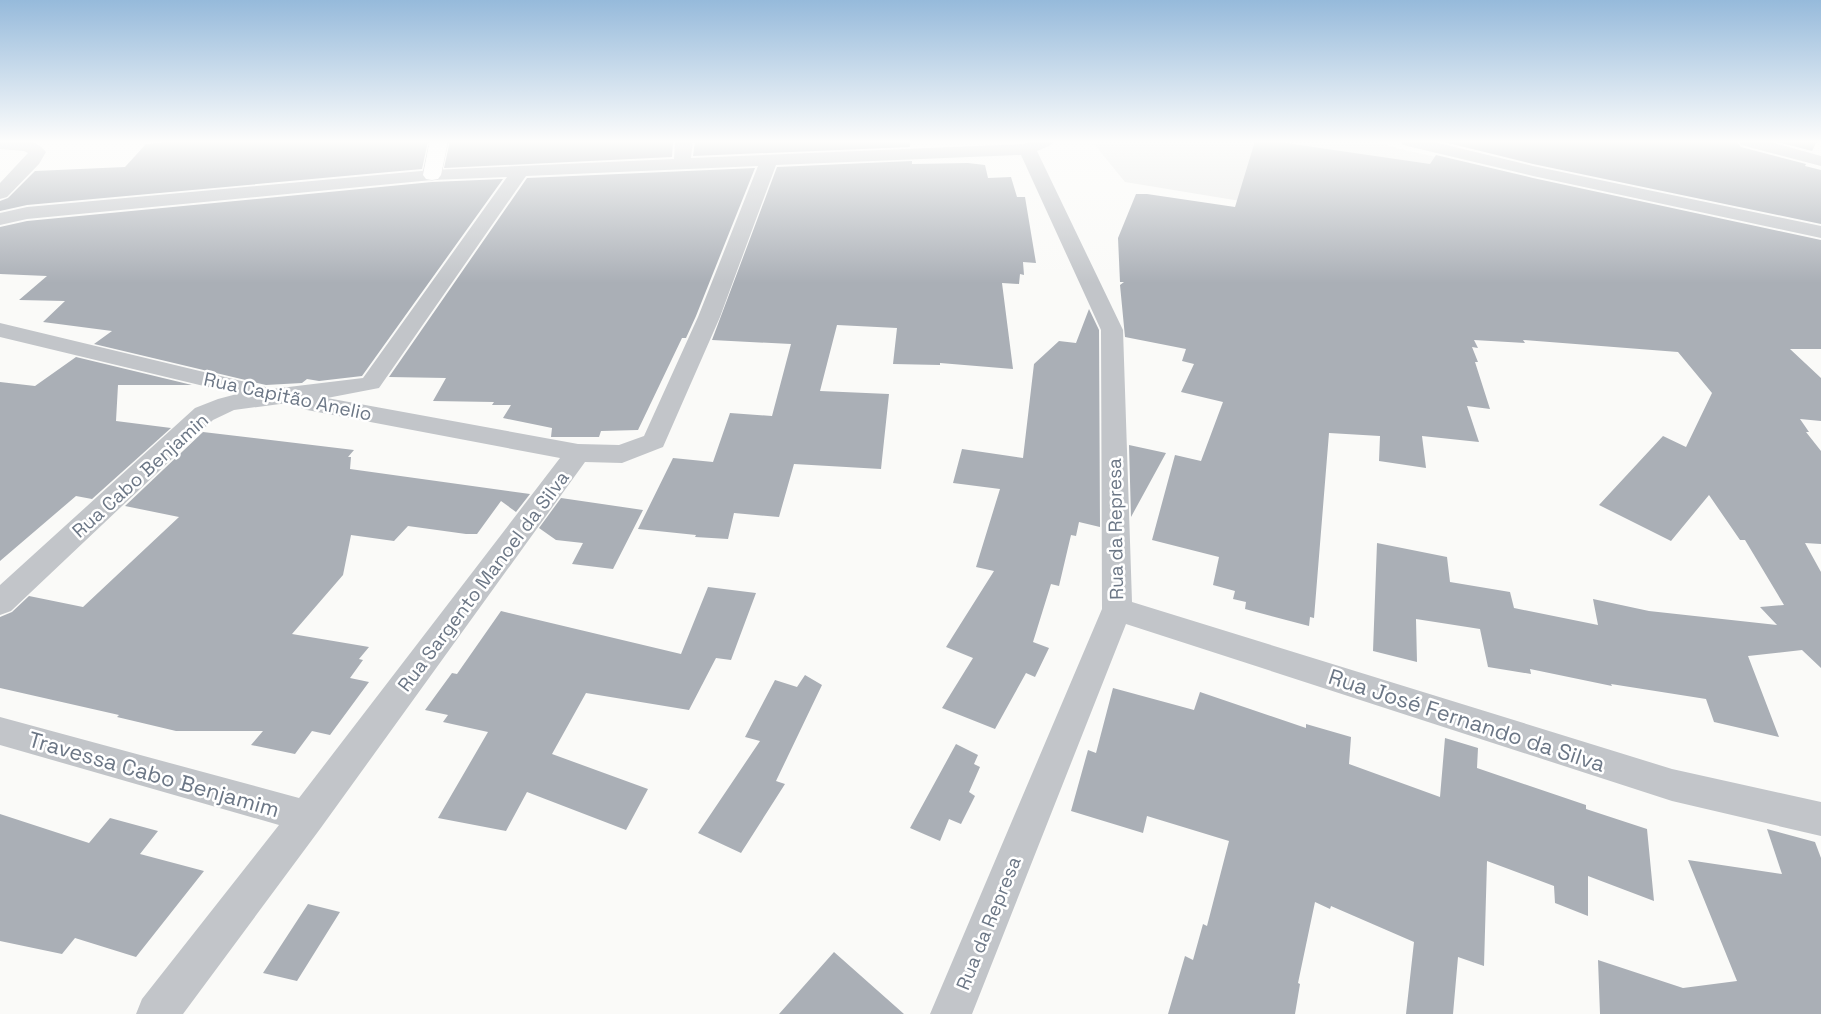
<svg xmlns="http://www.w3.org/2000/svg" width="1821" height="1014" font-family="'Space Grotesk',sans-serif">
<rect width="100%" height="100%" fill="#fafaf8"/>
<!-- built -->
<path fill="#e8e9e8" d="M1098,141H1376L1400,149L1477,166L1469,239L1125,182L1094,144Z"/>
<!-- building -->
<path fill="#aaafb6" d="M187,141H428L422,169L27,205L0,211V201L8,198L35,171L125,167L146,144Z
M450,141H673L672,157L444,168Z
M695,141H910V147L693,156Z
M1255,141H1272L1430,164L1436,155L1533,178L1821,240V349H1790L1821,378V421L1800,419L1809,432H1806L1821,451V544L1805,543L1821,572V668L1802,650L1748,656L1779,737L1714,722L1706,699L1611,684L1612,686L1530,669L1531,674L1488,667L1480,629L1416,619L1417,662L1373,651L1377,543L1447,557L1450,582L1510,592L1514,608L1598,625L1593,599L1649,611L1777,625L1760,607L1784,605L1745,540H1740L1709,495L1671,541L1599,505L1663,436L1686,447L1712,393L1678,352L1523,340L1525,343L1474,340L1478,348L1472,347L1478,362H1475L1490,409L1467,406L1479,442L1422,436L1426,468L1379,461L1380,436L1329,433L1314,618L1310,617L1309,626L1245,609L1246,602L1233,599L1235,591L1213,585L1219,557L1152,540L1175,455L1201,461L1223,402L1181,392L1194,364L1182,361L1186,349L1125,337L1120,285L1124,282H1120L1118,238L1136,194H1147L1235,207Z
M1445,141H1736L1741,147L1806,164L1805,166L1821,170V224L1533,164L1444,142Z
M1774,141H1817L1812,151Z
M912,161V164L968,163L985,165L988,178L1011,177L1017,197H1025L1036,263L1023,262L1024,275L1020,274L1019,284L1002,283L1013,369L940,363V365L893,364L897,328L837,325L820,391L889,394L881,469L794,464L779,517L734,513L728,539L695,537L696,535L638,529L673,458L713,462L730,413L772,416L791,344L712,340L777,167Z
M755,168L696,316L686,338H682L638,430L601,431L599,437H551L552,428L503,418L511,405H492L494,402L433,401L446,378L389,377L527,178Z
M503,179L362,376L319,381L307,379L302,383L266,385L94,344L112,331L43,322L65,301L19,300L47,276L0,274V227L27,221L432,182Z
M1089,309L1099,330L1100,527L1079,522L1076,536L1071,535L1059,586L1051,584L1033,642L1049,648L1035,677L1026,673L995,729L942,708L973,658L946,647L994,571L976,567L1000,489L953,483L962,449L1023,458L1034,364L1059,341L1076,343Z
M76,357L192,385H118L116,421L171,428L92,499L76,496L0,561V382L35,386Z
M203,432L354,450L348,457H351L350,469L530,494L516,512L501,501L477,534H466L408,526L394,541L351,535L343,575L292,634L369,647L359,659L363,660L350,678L369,682L330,735L312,731L295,754L251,745L263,731H176L117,717L119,715L0,688V617L12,612L29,596L83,607L179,517L125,506Z
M1129,445L1166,453L1131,517Z
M561,498L643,510L613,569L572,564L583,543L556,540L539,528Z
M708,587L756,593L731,660L716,658L689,710L586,693L552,754L648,789L626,830L527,792L506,831L438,818L488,732L443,722L448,715L425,710L452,673L457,674L501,611L681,654Z
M805,675L822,685L776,781L785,784L741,853L698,833L760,741L745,737L775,680L797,687Z
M1113,688L1194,710L1200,692L1306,728V724L1351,737L1349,764L1440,797L1445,738L1478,748L1477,768L1586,805V809L1647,829L1654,901L1588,876V916L1555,903L1554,886L1487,861L1484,966L1458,957L1453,1014H1406L1414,942L1331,906L1330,909L1315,902L1298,983L1300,984L1295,1014H1168L1185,956L1193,960L1203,924L1207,926L1229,841L1147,816L1143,833L1071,811L1088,750L1096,753Z
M956,744L978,755L974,764L980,767L969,792L975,796L961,824L949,819L940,841L910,828Z
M0,814L89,843L110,818L158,831L140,854L204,871L136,957L75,938L62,954L0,941Z
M1767,829L1815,842L1821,858V1014H1600L1598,960L1683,988L1737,981L1688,860L1782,874Z
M308,904L340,912L297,981L263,973Z
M834,952L904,1014H779Z"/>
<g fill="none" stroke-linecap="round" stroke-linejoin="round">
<defs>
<path id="secondary" d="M430,141H448L441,175L438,179L432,180L426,179L423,175Z"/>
</defs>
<!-- secondary casing -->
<use href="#secondary" stroke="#b4b8be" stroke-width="1"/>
<!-- street -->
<path fill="#c2c5c9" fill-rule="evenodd" d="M0,141C16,141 35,137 46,152L39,164L7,197L0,199V183L28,153L24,151L0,149Z
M675,141H693L691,158L1024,144L1031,141H1054L1051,145L1037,151L1123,330L1132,602L1672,769L1821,802V836L1672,801L1126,624L972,1014H930L1102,609L1101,330L1021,155L776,165L720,317L663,447L622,463L585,462L320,829L183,1014H136L142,999L279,825L0,745V717L299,798L560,458L307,410L298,407L295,402L234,410L213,420L11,611L0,615V585L195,408L218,399L237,394L0,337V323L262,386L272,389L363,378L507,177L432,180L27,219L0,225V213L27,207L432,170L674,159ZM758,166L698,317L644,436L619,445L578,444L327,398L379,388L526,176Z
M1400,141H1430L1533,166L1821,226V238L1533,176L1403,145Z
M1738,141H1767L1821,156V166L1741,145Z"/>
<!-- secondary -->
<use href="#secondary" fill="#fff" fill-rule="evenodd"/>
</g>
<!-- sky -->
<linearGradient id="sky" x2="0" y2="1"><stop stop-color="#96badb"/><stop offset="0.5" stop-color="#fdfdfc"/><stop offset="1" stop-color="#fdfdfc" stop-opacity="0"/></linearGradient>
<rect width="1821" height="283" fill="url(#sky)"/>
<g text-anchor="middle" stroke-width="5" stroke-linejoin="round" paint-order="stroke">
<!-- street labels -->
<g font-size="19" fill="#6c7786" stroke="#fff">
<text transform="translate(288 396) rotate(12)" y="7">Rua Capitão Anelio</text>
<text transform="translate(140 475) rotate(-42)" y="7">Rua Cabo Benjamin</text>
<text transform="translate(1115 529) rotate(-91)" y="7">Rua da Represa</text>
<text transform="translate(483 581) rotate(-53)" y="7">Rua Sargento Manoel da Silva</text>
<text transform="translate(988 923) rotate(-68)" y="7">Rua da Represa</text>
</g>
<!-- near-street labels -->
<g font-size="22" fill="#6c7786" stroke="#fff">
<text transform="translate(1467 720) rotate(18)" y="8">Rua José Fernando da Silva</text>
<text transform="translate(154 774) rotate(16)" y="8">Travessa Cabo Benjamim</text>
</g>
</g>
</svg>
